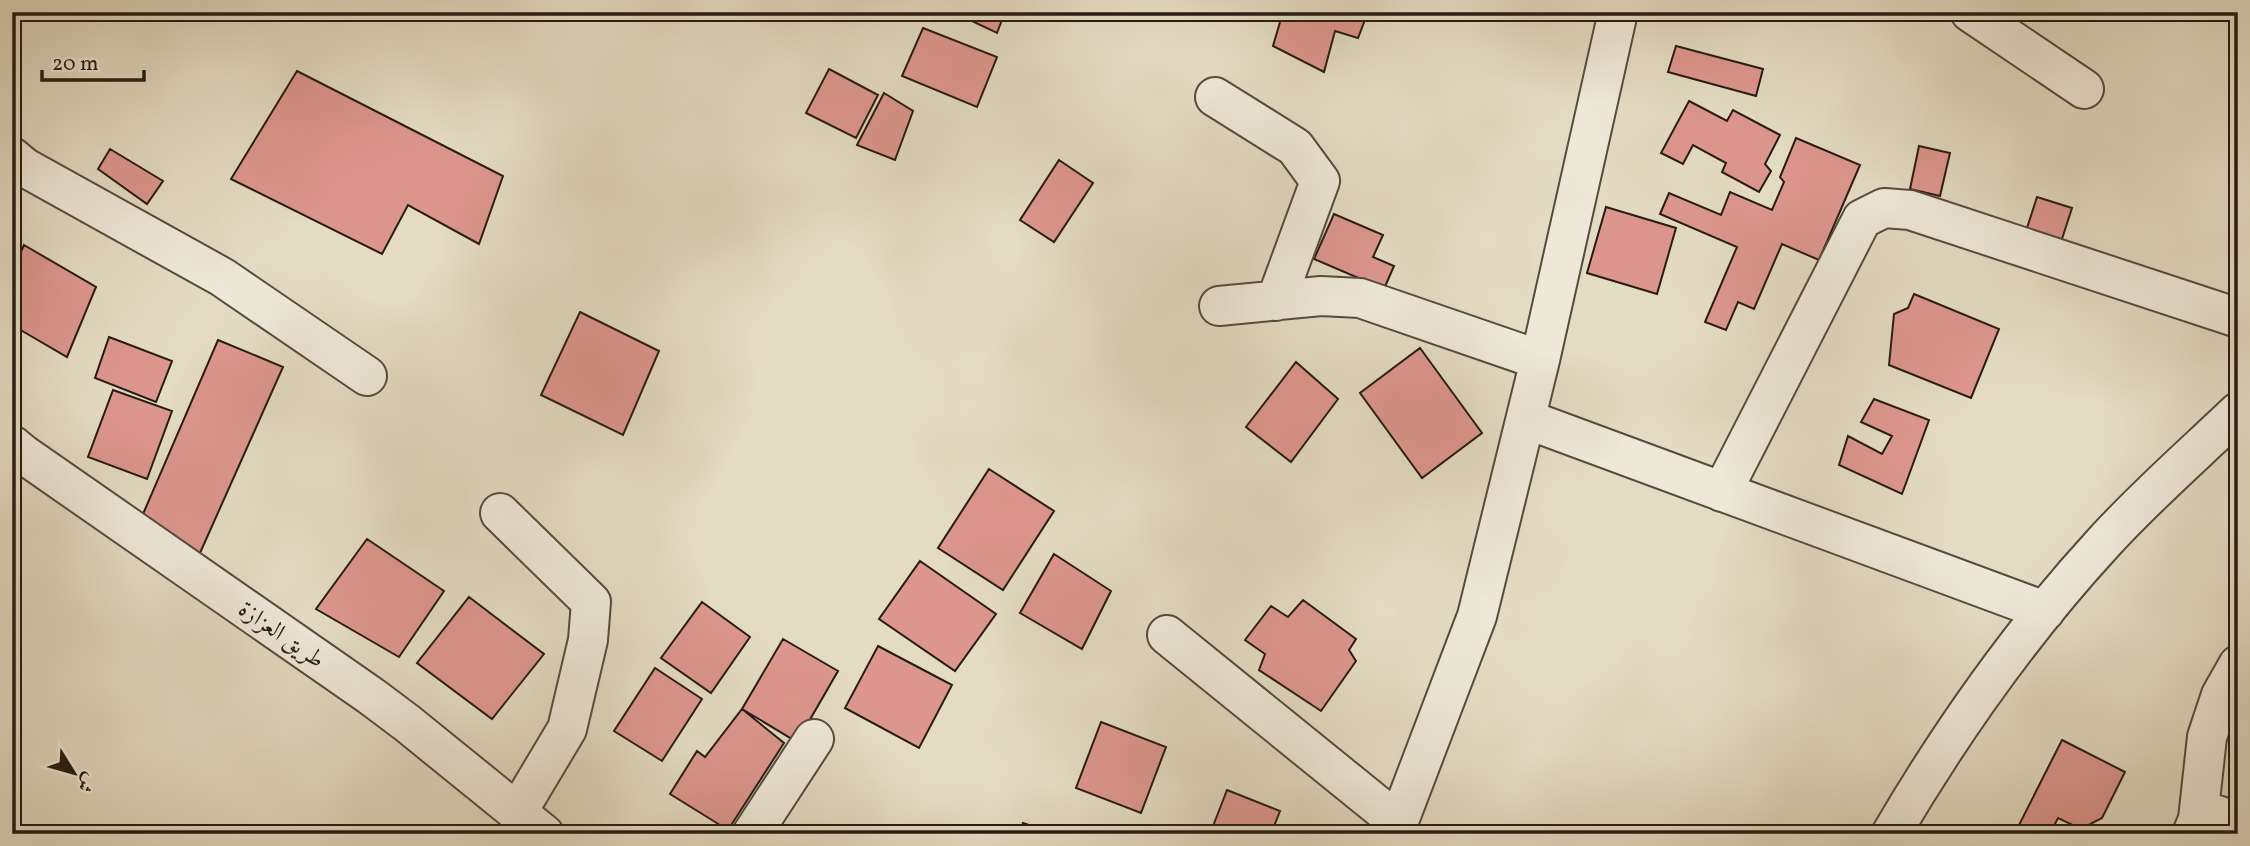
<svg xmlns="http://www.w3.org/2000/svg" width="2250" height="846" font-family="Vollkorn,Amiri,serif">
<rect width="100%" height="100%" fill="#e3dbc2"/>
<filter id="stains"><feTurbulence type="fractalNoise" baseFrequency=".00286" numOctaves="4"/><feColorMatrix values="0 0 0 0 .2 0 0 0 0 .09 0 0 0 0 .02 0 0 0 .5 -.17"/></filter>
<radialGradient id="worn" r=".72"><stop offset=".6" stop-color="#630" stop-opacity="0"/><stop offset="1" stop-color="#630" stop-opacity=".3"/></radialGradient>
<!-- building -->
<path fill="#dd968e" stroke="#271b13" stroke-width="2" d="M912,12H938L935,21Z
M953,12H1005L997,33Z
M1283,12H1368L1358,38L1335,31L1324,72L1273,46Z
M1506,12H1528L1526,18Z
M1696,12H1723L1721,20Z
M923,28L997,57L977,107L902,76Z
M1676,46L1763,69L1756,96L1668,72Z
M829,69L878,95L856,138L806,113Z
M297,71L503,176L479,244L408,205L382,254L231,179Z
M884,93L913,111L895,160L857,145Z
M1689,101L1727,121L1733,110L1780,135L1765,164L1771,171L1759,192L1722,172L1726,163L1693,145L1683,164L1661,153Z
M1796,138L1860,165L1819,260L1782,244L1754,309L1738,302L1726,330L1705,322L1737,247L1660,214L1669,193L1721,215L1730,192L1772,210L1784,182L1780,177Z
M1919,146L1950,153L1940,196L1910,189Z
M110,149L163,181L147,204L98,169Z
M1059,160L1093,183L1054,242L1020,220Z
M2037,197L2072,208L2061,242L2026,231Z
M1606,207L1676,228L1657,294L1587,273Z
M1334,214L1383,235L1373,257L1394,266L1384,289L1314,259Z
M24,245L96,287L67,357L12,325V272Z
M1914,294L1999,329L1971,398L1889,365L1894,314L1908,308Z
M580,312L659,351L623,435L541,395Z
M109,337L172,361L156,402L95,378Z
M218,340L283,367L196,562L140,521Z
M1420,348L1482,433L1422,478L1360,393Z
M1296,362L1338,399L1291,462L1246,427Z
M113,390L172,411L147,479L88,457Z
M1874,399L1929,420L1902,494L1839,465L1848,436L1882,454L1892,436L1861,422Z
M989,469L1054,511L1003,590L938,548Z
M367,539L444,591L399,657L316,609Z
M1054,554L1111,591L1082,649L1020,613Z
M920,561L996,614L955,671L879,619Z
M469,597L544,654L492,719L417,663Z
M1303,600L1356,639L1349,650L1356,661L1321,711L1259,670L1265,654L1245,640L1271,606L1288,617Z
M702,602L750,637L711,693L661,658Z
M783,639L838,671L797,742L742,709Z
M878,646L952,685L919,748L845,708Z
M655,668L702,699L662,761L614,731Z
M742,709L784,743L728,830L670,794L697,751L705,757Z
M1101,722L1166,747L1141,813L1076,788Z
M2062,740L2125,772L2102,818L2081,829L2058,818L2050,834H2037L2019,825Z
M1227,790L1280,811L1271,834H1210Z
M1023,823L1055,834H1019Z"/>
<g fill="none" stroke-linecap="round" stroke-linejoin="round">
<defs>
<path id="minor" d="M1970,12L2084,89
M1215,97L1295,147L1320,181L1276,301
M12,157L24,167L222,277L367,376
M1219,306L1321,296L1360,298L1540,360
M1526,419L2045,611
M1722,492L1862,219L1884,208L1910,210L2238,318
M500,513L591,602L588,640L567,729L518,811
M1167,635L1399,823
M2198,819L2207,737L2221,695L2238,665
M752,834L814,739
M1394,834L1477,616L1540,360L1618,12
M1891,834C1952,730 2023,630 2104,542C2146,496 2193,455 2238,412
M2192,834L2198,819L2211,813L2238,822"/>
<path id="tertiary" d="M12,445L23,454L371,696L407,723L544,834"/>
</defs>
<!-- minor casing -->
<use href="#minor" stroke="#564b3f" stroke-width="42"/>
<!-- tertiary casing -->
<use href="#tertiary" stroke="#564b3f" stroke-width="42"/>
<!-- minor -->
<use href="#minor" stroke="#ede8d7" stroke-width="38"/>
<!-- tertiary -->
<use href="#tertiary" stroke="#ede8d7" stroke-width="38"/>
</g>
<g text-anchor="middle" stroke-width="6" stroke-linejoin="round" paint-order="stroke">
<!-- street labels -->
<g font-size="24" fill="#271b13" stroke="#ede8d7">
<text transform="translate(282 634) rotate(35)" y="8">طريق العزازة</text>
</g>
</g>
<!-- margin -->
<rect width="2250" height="846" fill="none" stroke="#e3dbc2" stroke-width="42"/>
<rect x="14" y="14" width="2222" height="818" fill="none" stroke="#271b13" stroke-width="3.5"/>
<rect x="21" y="21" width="2208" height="804" fill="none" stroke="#271b13" stroke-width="2"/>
<!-- north arrow -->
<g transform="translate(74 773) rotate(127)" stroke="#ede8d7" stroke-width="5" paint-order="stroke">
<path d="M0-5L12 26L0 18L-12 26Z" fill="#271b13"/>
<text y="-10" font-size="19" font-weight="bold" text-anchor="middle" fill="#271b13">ش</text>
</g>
<!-- scale -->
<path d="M42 70v10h102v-10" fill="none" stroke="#271b13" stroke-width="3.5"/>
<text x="52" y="70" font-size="21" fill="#271b13" stroke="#ede8d7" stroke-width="5" paint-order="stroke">20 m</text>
<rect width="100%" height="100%" filter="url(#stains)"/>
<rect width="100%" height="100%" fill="url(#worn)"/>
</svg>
